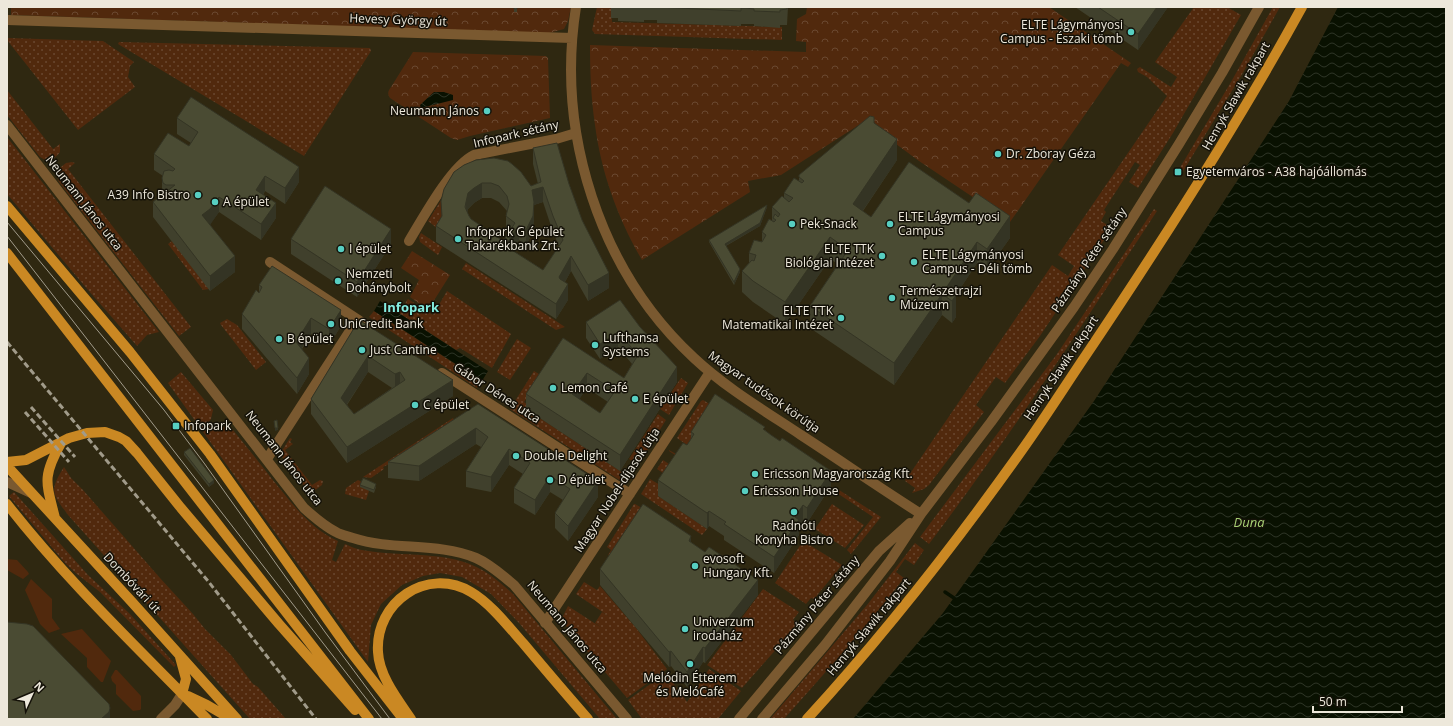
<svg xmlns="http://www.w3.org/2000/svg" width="1453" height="726" font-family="'Open Sans',sans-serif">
<defs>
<pattern id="grass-dots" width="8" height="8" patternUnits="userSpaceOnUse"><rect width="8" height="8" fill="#51290d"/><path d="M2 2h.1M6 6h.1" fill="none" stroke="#6a4830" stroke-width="1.8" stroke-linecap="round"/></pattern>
<pattern id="park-crowns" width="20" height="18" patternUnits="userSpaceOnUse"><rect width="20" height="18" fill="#51290d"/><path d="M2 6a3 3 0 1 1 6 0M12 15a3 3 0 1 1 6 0" fill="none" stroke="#6a4830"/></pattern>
<pattern id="water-waves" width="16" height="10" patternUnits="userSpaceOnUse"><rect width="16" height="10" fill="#091101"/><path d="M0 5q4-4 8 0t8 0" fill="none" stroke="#2d3425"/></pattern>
</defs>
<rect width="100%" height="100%" fill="#2f2811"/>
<!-- grass -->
<path fill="url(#grass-dots)" d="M597,7H611L612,22L782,27V40L595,34L592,30Z
M1194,7H1227L1241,15L1173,133L1138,188L1129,182L1140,165L1135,162L1104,210L1106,212L1101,221L1112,228L1040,336L1005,383L996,377L976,405L984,412L929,485L924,489L912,493L915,488L905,481L1052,265L1068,276L1074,266L1058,255L1167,96L1147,77L1138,72L1137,69L1140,67L1171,87L1177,77L1155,62Z
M1273,7H1280L1241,76L1182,173L1178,171L1231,82Z
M8,38L103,41L134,62L130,66L128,77L135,87L78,130L7,40Z
M119,42L370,48L371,51L304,156L118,44Z
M7,90L53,149L60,144V152C55,159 48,163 40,157L7,115Z
M7,137L159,332L147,335L137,346L88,290L7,194Z
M72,162L75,163L68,169L191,327L179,336L59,182L57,177L56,171L66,163Z
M457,175L442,210V232L428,221Z
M1154,209L1157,211C1083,324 1010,437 929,544L920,537L1057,354Z
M421,233L442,247L438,255L420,242L419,237Z
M172,241L209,289L203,290L168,244Z
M466,263L556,321L565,327L556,330L553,328L462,269Z
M447,291L511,334L492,368L460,348L456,350L399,313L408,299L433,315Z
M374,311L481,381L477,388L369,317Z
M227,319L237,325L266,362L256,370L221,325L220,323Z
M517,339L531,348L510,380L497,372Z
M534,371L539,374L533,389L524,402L529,406L530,412L527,417L529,419L533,414L535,416L532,421L535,423L538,417L620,471L627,477L624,483L510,409Z
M181,372L213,410L211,419L208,423L213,429L224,427L228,424C243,442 258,461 272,479C292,503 309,528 338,541L332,560L336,562L345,544C350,546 356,549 362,550C403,558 447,549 484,571C495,578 504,586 513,594L617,719H600L519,623L491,594L462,577L440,573L423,576L402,585L381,604L371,625L368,662L168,383Z
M681,378L688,383L669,415L660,409Z
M703,400L716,408L687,445L677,438L701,401Z
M658,414L666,420L638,465L629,459Z
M453,418L461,431L389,464L383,467L384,469L371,478L363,477Z
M290,438L292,439L290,442L293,444L285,450L312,485L320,480L323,481L322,485L310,494L280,454Z
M669,450L683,458L658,496L707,529L702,535L641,494L650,479L660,485L666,475L657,469L663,460L672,466L678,457L669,451Z
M64,467L71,478L83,490L160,578L193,614L205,629L231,655L253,684L258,687L286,719H250L68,515C52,493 49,491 64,467Z
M358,480L362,482L369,491L366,500L345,494L346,488Z
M836,488L881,517L851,554L847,550L873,517L834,491Z
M14,492L88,575L129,613L176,665L174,667L100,592L77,574L65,563L9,496Z
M634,504H635L647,511L616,560L608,555L611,550L607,547Z
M832,504L864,525L845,548L815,529Z
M803,541L842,565L814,599L811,598L806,604L775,583Z
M915,543L924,550L914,565L905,559L896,572L904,578C866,627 825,673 784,719H770L867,605Z
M584,582L597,590L600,586L636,628L667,669L627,698L561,620L568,606L602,628L595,623L602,612L610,617L576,594Z
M763,589L799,612L793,620L797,623L787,637L742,688L707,665Z
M709,669L741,691L718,719H642L628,700L666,673L687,702Z"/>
<!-- park -->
<path fill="url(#park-crowns)" d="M11,7H571L568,21L564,29L549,33L11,15Z
M807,7H1049L1131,63L1128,67L1121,63L1010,222L919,161L865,121L781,175L748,181L750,192L642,260C618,219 601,172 595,125C591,98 590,71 590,45L806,52V42L796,41L797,19L806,14Z
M413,52L546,56L548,58L550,118L470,136L457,140L451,138L390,98C387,94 388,91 391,87Z
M412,251L450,275L428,310L410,297L419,280L401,268Z"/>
<!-- garden -->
<path fill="#51290d" d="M7,559L17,560L28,572L29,574L23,579L7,570Z
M31,579L52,599V618L60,629L49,633L40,624L25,590Z
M82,629L111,661L103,682H101L87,667V658L61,634Z
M115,670H117L141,696V709L140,710L133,711L116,694V685L112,681L111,677Z"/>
<!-- water -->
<path fill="url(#water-waves)" d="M1338,7H1446V719H853L943,613L1094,401L1289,101Z
M434,92H444L453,95V100L421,108L420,105Z
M380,301L488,371L482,381L374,311Z"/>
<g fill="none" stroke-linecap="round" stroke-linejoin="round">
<!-- stream -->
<path stroke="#091101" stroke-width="3.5" d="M945,592L954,598"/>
<!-- minor -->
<path stroke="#7a5930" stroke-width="10" d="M576,7C556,133 599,270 694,358C726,388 765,411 801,435C841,461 880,488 921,514
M7,20L572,38
M7,125L304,508C314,517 324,526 336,532C341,535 347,536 353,538C393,551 437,542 476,558C490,564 502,575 514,585L627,719
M409,241C423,218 451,166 474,155L556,139L576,133
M270,262L369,327
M442,373L630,494
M267,459L357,320
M7,482L31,493
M545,623L710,372
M161,719L175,705L182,694
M739,719L879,551L910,523
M762,719L825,645L890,561L921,514L991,422L1074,307L1113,249L1179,144L1222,73L1259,7"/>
<!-- major -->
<path stroke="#ca8823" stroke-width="10" d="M7,206L130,352L210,454L350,651L403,719
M7,253L369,719
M7,462L26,460L69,438L87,433L105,432L119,437L126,441L137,453L181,508L279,624L355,710
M7,466L131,601L237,719
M7,504C67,581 139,649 207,719
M55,518C46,482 42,477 61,443
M180,657L186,679L182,694
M188,696L207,705L231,719
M411,719C398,700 379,676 378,652C375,602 427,566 471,592C490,603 508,626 523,643C544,668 566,694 588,719
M807,719C883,636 952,548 1017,457C1041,424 1063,389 1086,355C1162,242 1236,127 1302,7"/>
<!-- tram -->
<path stroke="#a19b8a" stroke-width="1" d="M7,222L164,410L204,463L325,632L390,719
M7,236L382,719"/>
<!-- rail -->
<path stroke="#a19b8a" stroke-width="3" stroke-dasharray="6 3" stroke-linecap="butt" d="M7,342L208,581L316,719
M31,407L75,457
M25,412L69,462"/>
</g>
<!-- wall -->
<path fill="#40402c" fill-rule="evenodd" d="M514,7H517V12H514Z
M611,7H788L787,25H780V28L754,26V24H741V26L657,23V20H644V22L618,21V18H611Z
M1075,7H1168L1138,50Z
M177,118L299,182L285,204L265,191L263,195L276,218L261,240L219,212L210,224L235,272L210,291L153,217V202L162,195V178L163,176L154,170V154L189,146L191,143L177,134Z
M874,123L897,160L863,211L871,217L1010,238L987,270L977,263L956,295V317L952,323L942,315L894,385L810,328V306L838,264L830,259L785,324L753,302L742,292V271L749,263V253L762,241V232L772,221V207L784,198V193L799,181V175Z
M533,148L569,184L582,220L609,288L588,301L571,271L565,282L568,300L556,319L436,242V226L442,218L441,201L454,172L531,186L538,184L533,164ZM482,198H491L499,202L507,211L506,216V232L508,233L503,241L471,219L469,216L467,212L468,209L474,203ZM543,202L553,232L559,246L543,270L512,250L519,240L526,246L533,231L534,217V205Z
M767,207L760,226L726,246L740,272L734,285L709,242V240Z
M291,239L391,244L357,297L291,254Z
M259,285L341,326L329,345L311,334L302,349L309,374L297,394L242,329V314L259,293Z
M620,300L677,382L620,471L526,409V394L563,338L624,378L632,364L618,347L600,359L586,338V322ZM587,388L608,402L600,413L579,399Z
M359,320L453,396L347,463L311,414V399ZM368,372L392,388L354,414L347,405Z
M478,404L598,497L568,541L555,528V513L563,500L550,492L535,515L514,503V488L523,474L509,465L491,492L466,487V471L481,447L476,444L419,481L388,478V462Z
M765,430L831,486L807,523L803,521L799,527V535L774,573L724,540V536L709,526L707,529L658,496V480L687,445L691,439V432Z
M184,452L214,483L209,487L184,455Z
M360,485L376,487L374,493L360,487Z
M691,542L758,595L705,663L703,662L687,687L671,666L669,667L600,585V569Z"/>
<!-- shaded-wall -->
<path fill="#343424" d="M1157,7H1168L1138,50V34Z
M897,139V160L853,225V204Z
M299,167V182L285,204V188Z
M265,176V191L256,206V190Z
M482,183V198L474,203L468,209L466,218V202L468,193L474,188Z
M543,187V202L534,205V217L533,231L526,246V230L532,190Z
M219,197V212L210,225L202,215Z
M276,203V218L261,240V224Z
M767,205V207L760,226L725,246V244Z
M1010,216V238L987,270V249Z
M519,225V240L509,256V260L507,243Z
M391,229V244L357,297V282Z
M830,237V259L785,324V302Z
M977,242V263L952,301L946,288Z
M235,256V272L210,291V276Z
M571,256V271L559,292V277Z
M740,269V272L734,285V282Z
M609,273V288L588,301V285Z
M568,284V300L556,319V304Z
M942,294V315L894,385V363Z
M956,295V317L952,323V301Z
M341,310V326L329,345V329Z
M311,318V334L296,357V342Z
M618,332V347L600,359V344Z
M368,356V372L341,413V398Z
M309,358V374L297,394V378Z
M677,367V382L620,471V455Z
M400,372V388L395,390V374Z
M587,373V388L572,410V394Z
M453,380V396L347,463V447Z
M275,428H278V430L275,431Z
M476,428V444L419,481V466Z
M509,449V465L491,492V477Z
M831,471V486L807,523V508Z
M550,476V492L535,515V500Z
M214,480V483L209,487V484Z
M598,481V497L568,541V526Z
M803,505V521L799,527V535L774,573V557L795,517Z
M709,511V526L707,529V513Z
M691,536V551L689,541Z
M758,580V595L705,663V648Z
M703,647V662L687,687V672Z
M671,651V666L669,667V652Z
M110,708V719H101Z"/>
<!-- building -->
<path fill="#4a4b33" stroke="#343424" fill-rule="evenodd" d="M514,7H517V9H514Z
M657,7H787V9L780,10V12L754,11V9L746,8H741V11Z
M1098,7H1157L1138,34Z
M191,97L299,167L285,188L265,176L256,190L276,203L261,224L219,197L210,209L202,215L235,256L210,276L153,202L175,185H166L163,183L162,178L164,171L169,170L173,171L175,169L154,154L168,133L189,146L198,132L177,118Z
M870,116L874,117V123L897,139L853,204L871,217L909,162L969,203L976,193L1010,216L987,249L977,242L946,288L956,295L952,301L942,294L894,363L810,306L848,250L830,237L785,302L753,281L742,271L752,260L754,261L756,255L749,253L754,240L762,242L766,235L762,232L769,219L774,222L776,220L773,218L775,214L778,217L780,214L772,207L782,196L789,202L793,198L784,193L794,178L802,183L804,181L799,177V175Z
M557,143L569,184L582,220L609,273L588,285L571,256L559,277L560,279L568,284L556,304L436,226L442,216L441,201L444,189L454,172L464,165L476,160L494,158L508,161L512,164L521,172L531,186L541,182L533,148ZM482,183H491L499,186L507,196L509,204L506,216L515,223L503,241L471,219L469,216L465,207L466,202L468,193L474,188ZM543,187L553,216L563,240L543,270L507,247L509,244L507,243L519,225L526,230L533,216L534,202L532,190Z
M325,186L391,229L357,282L291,239Z
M767,205L760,223L725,244L740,269L734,282L709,240Z
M272,266L341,310L329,329L311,318L296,342L309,358L297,378L242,314L256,290L259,293L262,287L259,285Z
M620,300L640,327L677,367L620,455L526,394L563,338L624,378L638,355L618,332L600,344L586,322ZM587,373L615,391L600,413L572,394Z
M359,320L453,380L347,447L311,399ZM368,356L395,374L400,372L405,380L354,414L341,398Z
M715,394L765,427L763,429L771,435L780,441L782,438L831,471L807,508L803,505L795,517L799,520L774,557L724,524L726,522L709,511L707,513L658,480L683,443L687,445L691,439L694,434L691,432Z
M478,404L598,481L568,526L555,513L570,489L550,476L535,500L514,488L530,463L509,449L491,477L466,471L488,437L476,428L419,466L388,462Z
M277,420L278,428H275L274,421Z
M190,448L214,480L209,484L184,452Z
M363,478L376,484L374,490L360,485Z
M643,504L691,536L689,541L705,552L709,547L758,580L705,648L703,647L687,672L671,651L669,652L600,569Z
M7,622L27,624L33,626L109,704L110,708L109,712L101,719H7Z"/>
<!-- markers -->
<g fill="#57cec1" stroke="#141108" stroke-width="1.5">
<circle cx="1131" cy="32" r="4"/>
<circle cx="487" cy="111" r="4"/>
<circle cx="998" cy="154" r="4"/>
<rect x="1174" y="168" width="8" height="8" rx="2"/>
<circle cx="198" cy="195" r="4"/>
<circle cx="215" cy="202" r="4"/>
<circle cx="792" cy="224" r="4"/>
<circle cx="890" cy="224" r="4"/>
<circle cx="458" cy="239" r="4"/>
<circle cx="341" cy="249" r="4"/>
<circle cx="882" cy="256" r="4"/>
<circle cx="914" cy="262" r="4"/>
<circle cx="338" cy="281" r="4"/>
<circle cx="892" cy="298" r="4"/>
<circle cx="841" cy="318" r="4"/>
<circle cx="331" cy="324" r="4"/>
<circle cx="279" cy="339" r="4"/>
<circle cx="595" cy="345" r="4"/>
<circle cx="362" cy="350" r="4"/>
<circle cx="553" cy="388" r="4"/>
<circle cx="635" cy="399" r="4"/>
<circle cx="415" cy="405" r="4"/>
<rect x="172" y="422" width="8" height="8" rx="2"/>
<circle cx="516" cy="456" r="4"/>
<circle cx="755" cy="474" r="4"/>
<circle cx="550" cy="480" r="4"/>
<circle cx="745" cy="491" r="4"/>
<circle cx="794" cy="512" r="4"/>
<circle cx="695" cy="566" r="4"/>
<circle cx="685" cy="629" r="4"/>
<circle cx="690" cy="664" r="4"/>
</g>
<g text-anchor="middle" stroke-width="3" stroke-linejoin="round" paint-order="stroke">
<!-- street labels -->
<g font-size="12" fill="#ede8db" stroke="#141108">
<text transform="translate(398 20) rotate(2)" y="4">Hevesy György út</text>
<text transform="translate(1236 96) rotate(-60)" y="4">Henryk Sławik rakpart</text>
<text transform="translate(516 134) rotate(-13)" y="4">Infopark sétány</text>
<text transform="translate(84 203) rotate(52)" y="4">Neumann János utca</text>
<text transform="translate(1089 260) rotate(-56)" y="4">Pázmány Péter sétány</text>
<text transform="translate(1061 368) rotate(-56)" y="4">Henryk Sławik rakpart</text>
<text transform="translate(764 392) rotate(35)" y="4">Magyar tudósok körútja</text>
<text transform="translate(497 393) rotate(33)" y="4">Gábor Dénes utca</text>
<text transform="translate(284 458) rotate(52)" y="4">Neumann János utca</text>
<text transform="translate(617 490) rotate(-57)" y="4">Magyar Nobel-díjasok útja</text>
<text transform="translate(132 583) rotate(47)" y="4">Dombóvári út</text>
<text transform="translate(817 605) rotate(-50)" y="4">Pázmány Péter sétány</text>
<text transform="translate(567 627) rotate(50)" y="4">Neumann János utca</text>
<text transform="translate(869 627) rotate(-50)" y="4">Henryk Sławik rakpart</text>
</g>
<!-- poi labels -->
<g font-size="12" fill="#ede8db" stroke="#141108" text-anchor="start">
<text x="1123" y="29" text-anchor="end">ELTE Lágymányosi<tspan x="1123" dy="14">Campus - Északi tömb</tspan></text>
<text x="479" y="115" text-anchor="end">Neumann János</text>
<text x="1006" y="158">Dr. Zboray Géza</text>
<text x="1186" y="176">Egyetemváros - A38 hajóállomás</text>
<text x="190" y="199" text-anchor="end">A39 Info Bistro</text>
<text x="223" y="206">A épület</text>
<text x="898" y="221">ELTE Lágymányosi<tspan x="898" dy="14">Campus</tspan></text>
<text x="800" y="228">Pek-Snack</text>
<text x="466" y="236">Infopark G épület<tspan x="466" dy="14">Takarékbank Zrt.</tspan></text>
<text x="349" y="253">I épület</text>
<text x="874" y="253" text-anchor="end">ELTE TTK<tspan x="874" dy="14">Biológiai Intézet</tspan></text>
<text x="922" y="259">ELTE Lágymányosi<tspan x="922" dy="14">Campus - Déli tömb</tspan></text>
<text x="346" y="278">Nemzeti<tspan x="346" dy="14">Dohánybolt</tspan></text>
<text x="900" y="295">Természetrajzi<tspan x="900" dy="14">Múzeum</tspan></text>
<text x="833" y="315" text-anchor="end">ELTE TTK<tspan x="833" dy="14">Matematikai Intézet</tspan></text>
<text x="339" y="328">UniCredit Bank</text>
<text x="603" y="342">Lufthansa<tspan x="603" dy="14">Systems</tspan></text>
<text x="287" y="343">B épület</text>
<text x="370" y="354">Just Cantine</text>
<text x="561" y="392">Lemon Café</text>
<text x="643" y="403">E épület</text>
<text x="423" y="409">C épület</text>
<text x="184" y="430">Infopark</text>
<text x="524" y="460">Double Delight</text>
<text x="763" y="478">Ericsson Magyarország Kft.</text>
<text x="558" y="484">D épület</text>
<text x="753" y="495">Ericsson House</text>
<text x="794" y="530" text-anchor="middle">Radnóti<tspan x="794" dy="14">Konyha Bistro</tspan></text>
<text x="703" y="563">evosoft<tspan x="703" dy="14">Hungary Kft.</tspan></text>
<text x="693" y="626">Univerzum<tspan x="693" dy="14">irodaház</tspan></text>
<text x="690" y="682" text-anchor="middle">Melódin Étterem<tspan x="690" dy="14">és MelóCafé</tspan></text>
</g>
<!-- neighbourhood labels -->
<g font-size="13" font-weight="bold" fill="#84ede0" stroke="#141108">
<text x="411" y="312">Infopark</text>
</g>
<!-- water labels -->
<g font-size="13" font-style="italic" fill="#a7d074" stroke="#141108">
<text x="1249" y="527">Duna</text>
</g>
</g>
<!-- border -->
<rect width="1453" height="726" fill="none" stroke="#ede8db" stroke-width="16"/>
<!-- north arrow -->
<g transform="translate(32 694) rotate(46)" stroke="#141108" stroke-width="3" paint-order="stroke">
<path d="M0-3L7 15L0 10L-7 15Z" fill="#ede8db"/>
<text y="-6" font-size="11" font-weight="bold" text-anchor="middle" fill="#ede8db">N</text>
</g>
<!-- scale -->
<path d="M1313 706v6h89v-6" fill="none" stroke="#ede8db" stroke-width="2"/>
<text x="1319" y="706" font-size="12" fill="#ede8db" stroke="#141108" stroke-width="3" paint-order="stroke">50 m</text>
</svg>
